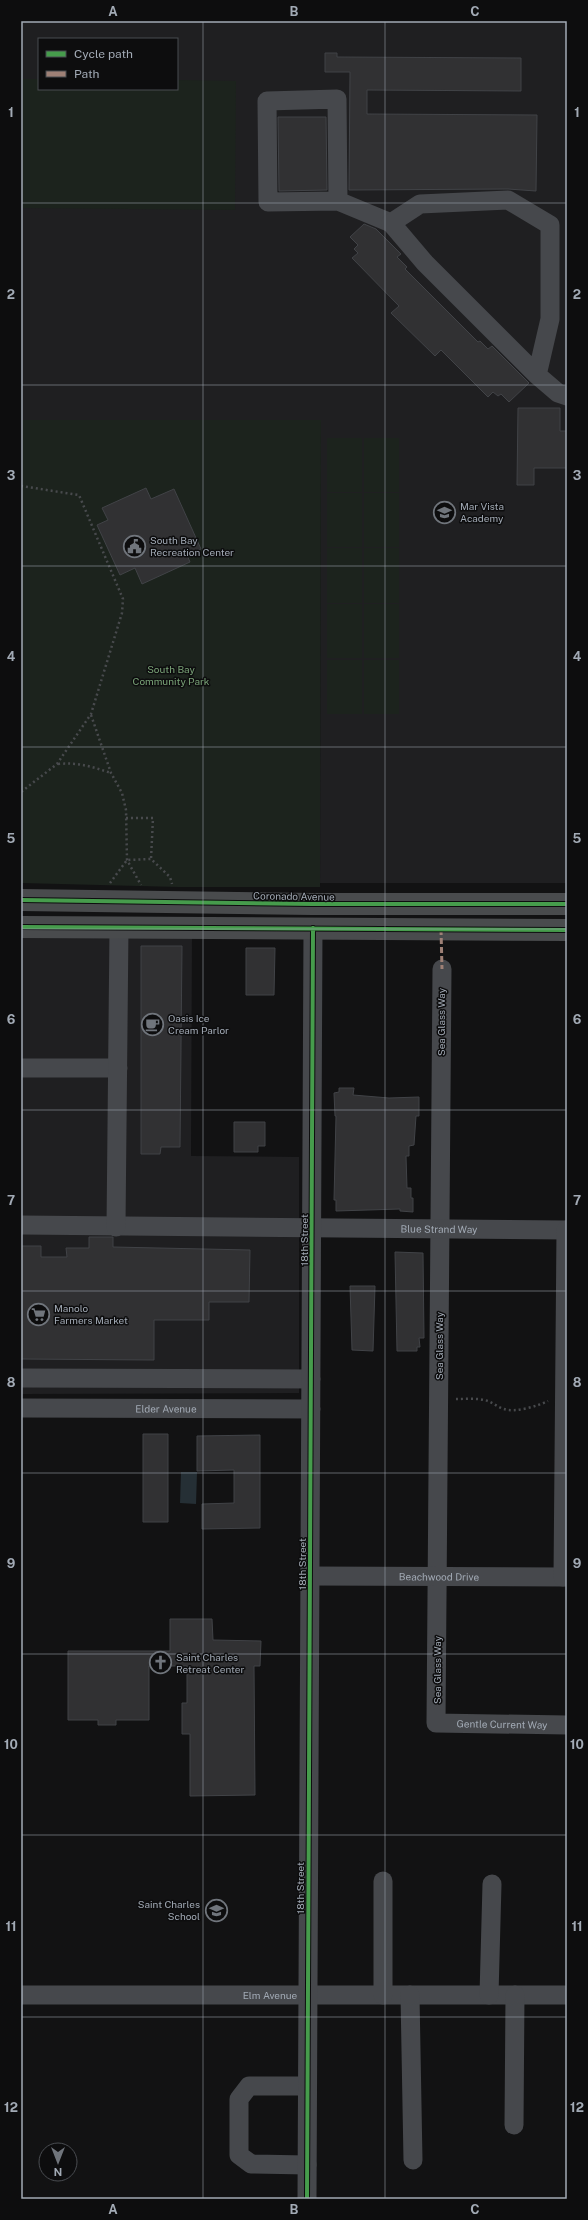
<svg xmlns="http://www.w3.org/2000/svg" width="588" height="2220" font-family="'Public Sans',sans-serif">
<rect width="100%" height="100%" fill="#121213"/>
<!-- built -->
<path fill="#1f1f21" fill-rule="evenodd" d="M21,21H567V883H320L321,420H21ZM39,39H177V89H39Z
M192,935L191,1156L299,1157V1393L21,1394V937Z"/>
<!-- green -->
<path fill="#1c231d" d="M21,79H39V89H177V80L236,81L235,210L21,208Z
M21,420H321L320,887H178L21,883Z
M327,438H362V492H327Z
M364,438H399V492H364Z
M327,493H362V547H327Z
M364,493H399V547H364Z
M327,548H362V603H327Z
M364,548H399V603H364Z
M327,604H362V658H327Z
M364,604H399V658H364Z
M327,660H362V714H327Z
M364,660H399V714H364Z"/>
<!-- water -->
<path fill="#252f35" d="M181,1472H197L196,1504L180,1503Z"/>
<!-- building -->
<path fill="#313133" stroke="#414347" d="M325,53H337V57L521,58V91L367,90V114L537,115L536,191L508,189L349,190L350,72H325Z
M278,117H326L327,190L279,191Z
M364,224L376,229L401,254L397,257L407,267L405,269L478,342L480,341L488,349L492,346L529,383L509,402L501,394L498,396L493,392L488,397L441,350L435,356L391,313L399,306L352,258L358,253L354,249L358,245L350,237Z
M518,408H560V431H567V468H534V485H517Z
M146,488L151,499L174,489L201,549L187,555L190,562L142,584L135,568L120,575L97,525L108,520L102,508Z
M141,946H182L180,1147H161L160,1154H141Z
M246,948H275L274,995H246Z
M339,1088H354L353,1095L389,1098L419,1097V1116H416L414,1145L409,1146V1156H406L407,1188H411V1198H413V1212L400,1211V1209L336,1211V1200H334L336,1116H335L334,1093L339,1092Z
M234,1122H265V1146H258V1152H234Z
M89,1237H113V1247L250,1250L249,1302H209V1320H154V1360L21,1359V1246H41V1257H67L66,1248H89Z
M395,1252L423,1253L424,1338H419L420,1347H417V1351H397Z
M350,1286H375L373,1351L352,1350Z
M143,1434H168V1522H143Z
M260,1435V1528L202,1529V1504L234,1503V1470L197,1471V1436Z
M170,1619H212L213,1640L261,1641L260,1666H254L255,1795L190,1796V1734H182V1703H187V1666H149V1720H116V1725H98V1720H68V1651H170Z"/>
<g fill="none" stroke-linecap="round" stroke-linejoin="round">
<!-- path -->
<path stroke="#484a4d" stroke-width="2.5" stroke-dasharray="2 3" stroke-linecap="butt" d="M21,486L79,495L123,599L122,613L91,714L57,764L21,792
M91,715L111,773L122,793L126,810L127,860L141,885
M58,764C78,762 93,767 111,773
M126,818H153L151,859
M110,883L127,860L151,859L170,877L172,884
M456,1399C465,1399 475,1398 484,1400C491,1401 497,1407 504,1409C515,1413 538,1406 548,1401"/>
<!-- minor -->
<g stroke="#46484c" stroke-width="19">
<path d="M338,201L268,202L267,101L337,99L338,201L391,223"/>
<path d="M537,375L550,319V225L508,200L420,204L391,223L425,263L537,375L558,393L567,396"/>
<path id="s1" d="M442,969L436,1723L567,1725"/>
<path d="M21,1068H118"/>
<path id="s2" d="M21,1225L567,1230"/>
<path d="M116,1227L119,927"/>
<path d="M21,1378L311,1379"/>
<path id="s3" d="M21,1408L311,1409"/>
<path id="s4" d="M310,1576L567,1577"/>
<path d="M563,1577L566,1230"/>
<path id="s5" d="M21,1995H567"/>
<path d="M383,1995V1881"/>
<path d="M410,1995L413,2160"/>
<path d="M489,1995L492,1884"/>
<path d="M514,2125L515,1995"/>
<path d="M307,2165L251,2164L239,2155V2099L249,2086H307"/>
<path d="M307,2199L313,928"/>
</g>
<!-- major -->
<path stroke="#494b4d" stroke-width="22" d="M21,900L313,904H567
M21,927L567,930"/>
<!-- quiet -->
<path stroke="#9e8076" stroke-width="3" stroke-dasharray="6 3" stroke-linecap="butt" d="M441,929L442,969"/>
<defs>
<path id="cycleway" d="M21,900L313,904H567
M21,927L567,930
M307,2199L313,928"/>
</defs>
<!-- cycleway casing -->
<use href="#cycleway" stroke="#0d0d0e" stroke-width="6"/>
<!-- cycleway -->
<use href="#cycleway" stroke="#469c4c" stroke-width="4"/>
</g>
<!-- grid -->
<path fill="none" stroke="#a2aab5" stroke-width="1" stroke-opacity="0.55" d="M203,21V2199M385,21V2199M21,203H567M21,385H567M21,566H567M21,747H567M21,929H567M21,1110H567M21,1291H567M21,1473H567M21,1654H567M21,1835H567M21,2017H567"/>
<!-- icons -->
<defs>
<symbol id="school-ring" viewBox="-11 -11 22 22"><circle r="9.5" fill="#0d0d0e" stroke="#70757c" stroke-width="1.5"/><path d="M0-5L7-2L0 1L-7-2ZM-4 1L0 2.5L4 1V4Q0 6-4 4Z" fill="#70757c"/></symbol>
<symbol id="civic-ring" viewBox="-11 -11 22 22"><circle r="9.5" fill="#0d0d0e" stroke="#70757c" stroke-width="1.5"/><path d="M-.6-6.5H3V-4.5H.6V-3L4-1V1h2V6H-6V1h2V-1L-.6-3ZM-1.2 2.5V6h2.4V2.5Z" fill="#70757c"/></symbol>
<symbol id="cafe-ring" viewBox="-11 -11 22 22"><circle r="9.5" fill="#0d0d0e" stroke="#70757c" stroke-width="1.5"/><path d="M-5.5-4.5H6V0H3Q3 3.5 0 3.5H-2.5Q-5.5 3.5-5.5 0ZM3-3.2v2h1.7v-2ZM-6 4.5H4V6H-6Z" fill="#70757c"/></symbol>
<symbol id="supermarket-ring" viewBox="-11 -11 22 22"><circle r="9.5" fill="#0d0d0e" stroke="#70757c" stroke-width="1.5"/><path d="M-6-5.5h2.5l.6 2H6L4.5 2H-2.5L-4.4-4H-6ZM-1.5 3.2a1.3 1.3 0 1 0 .1 0ZM3 3.2a1.3 1.3 0 1 0 .1 0Z" fill="#70757c"/></symbol>
<symbol id="church-ring" viewBox="-11 -11 22 22"><circle r="9.5" fill="#0d0d0e" stroke="#70757c" stroke-width="1.5"/><path d="M-1.2-6h2.4v3.5h3.3v2.4h-3.3V6h-2.4V-.1h-3.3v-2.4h3.3Z" fill="#70757c"/></symbol>
</defs>
<g fill-rule="evenodd">
<use href="#school-ring" x="432" y="500" width="25" height="25"/>
<use href="#civic-ring" x="122" y="534" width="25" height="25"/>
<use href="#cafe-ring" x="140" y="1012" width="25" height="25"/>
<use href="#supermarket-ring" x="26" y="1302" width="25" height="25"/>
<use href="#church-ring" x="148" y="1650" width="25" height="25"/>
<use href="#school-ring" x="204" y="1898" width="25" height="25"/>
</g>
<g text-anchor="middle" stroke-width="3" stroke-linejoin="round" paint-order="stroke">
<!-- poi labels -->
<g font-size="10" fill="#a2aab5" stroke="#0d0d0e" text-anchor="start">
<text x="460" y="510">Mar Vista<tspan x="460" dy="12">Academy</tspan></text>
<text x="150" y="544">South Bay<tspan x="150" dy="12">Recreation Center</tspan></text>
<text x="168" y="1022">Oasis Ice<tspan x="168" dy="12">Cream Parlor</tspan></text>
<text x="54" y="1312">Manolo<tspan x="54" dy="12">Farmers Market</tspan></text>
<text x="176" y="1661">Saint Charles<tspan x="176" dy="12">Retreat Center</tspan></text>
<text x="200" y="1908" text-anchor="end">Saint Charles<tspan x="200" dy="12">School</tspan></text>
</g>
<!-- park labels -->
<g font-size="10" fill="#79a277" stroke="#0d0d0e">
<text x="171" y="673">South Bay<tspan x="171" dy="12">Community Park</tspan></text>
</g>
<!-- street labels -->
<g font-size="10" fill="#a2aab5" stroke="#0d0d0e">
<text transform="translate(294 896) rotate(1)" y="4">Coronado Avenue</text>
<text transform="translate(441 1022) rotate(-90)" y="4">Sea Glass Way</text>
<text dy="4" stroke="none"><textPath href="#s2" startOffset="418">Blue Strand Way</textPath></text>
<text transform="translate(304 1240) rotate(-90)" y="4">18th Street</text>
<text transform="translate(439 1346) rotate(-90)" y="4">Sea Glass Way</text>
<text dy="4" stroke="none"><textPath href="#s3" startOffset="145">Elder Avenue</textPath></text>
<text transform="translate(302 1564) rotate(-90)" y="4">18th Street</text>
<text dy="4" stroke="none"><textPath href="#s4" startOffset="129">Beachwood Drive</textPath></text>
<text transform="translate(437 1670) rotate(-90)" y="4">Sea Glass Way</text>
<text dy="4" stroke="none"><textPath href="#s1" startOffset="820">Gentle Current Way</textPath></text>
<text transform="translate(300 1888) rotate(-90)" y="4">18th Street</text>
<text dy="4" stroke="none"><textPath href="#s5" startOffset="249">Elm Avenue</textPath></text>
</g>
</g>
<!-- border -->
<rect width="588" height="2220" fill="none" stroke="#0d0d0e" stroke-width="44"/>
<!-- legend -->
<rect x="38" y="38" width="140" height="52" fill="#0d0d0e" stroke="#494c51"/>
<rect x="46" y="51" width="20" height="6" fill="#469c4c" stroke="#494c51"/>
<text x="74" y="58" font-size="12" fill="#a2aab5">Cycle path</text>
<rect x="46" y="71" width="20" height="6" fill="#9e8076" stroke="#494c51"/>
<text x="74" y="78" font-size="12" fill="#a2aab5">Path</text>
<!-- north arrow -->
<g transform="translate(58 2162) rotate(180)"><circle r="19" fill="#0d0d0e" stroke="#494c51"/>
<path d="M0-3L7 15L0 10L-7 15Z" fill="#70757c"/>
<text y="-6" font-size="11" font-weight="bold" text-anchor="middle" fill="#a2aab5">N</text>
</g>
<rect x="22" y="22" width="544" height="2176" fill="none" stroke="#a2aab5" stroke-width="1.5"/>
<g font-size="13" text-anchor="middle" font-weight="bold" fill="#a2aab5">
<text x="113" y="16">A</text>
<text x="294" y="16">B</text>
<text x="475" y="16">C</text>
<text x="11" y="117">1</text>
<text x="577" y="117">1</text>
<text x="11" y="299">2</text>
<text x="577" y="299">2</text>
<text x="11" y="480">3</text>
<text x="577" y="480">3</text>
<text x="11" y="661">4</text>
<text x="577" y="661">4</text>
<text x="11" y="843">5</text>
<text x="577" y="843">5</text>
<text x="11" y="1024">6</text>
<text x="577" y="1024">6</text>
<text x="11" y="1205">7</text>
<text x="577" y="1205">7</text>
<text x="11" y="1387">8</text>
<text x="577" y="1387">8</text>
<text x="11" y="1568">9</text>
<text x="577" y="1568">9</text>
<text x="11" y="1749">10</text>
<text x="577" y="1749">10</text>
<text x="11" y="1931">11</text>
<text x="577" y="1931">11</text>
<text x="11" y="2112">12</text>
<text x="577" y="2112">12</text>
<text x="113" y="2214">A</text>
<text x="294" y="2214">B</text>
<text x="475" y="2214">C</text>
</g>
</svg>
